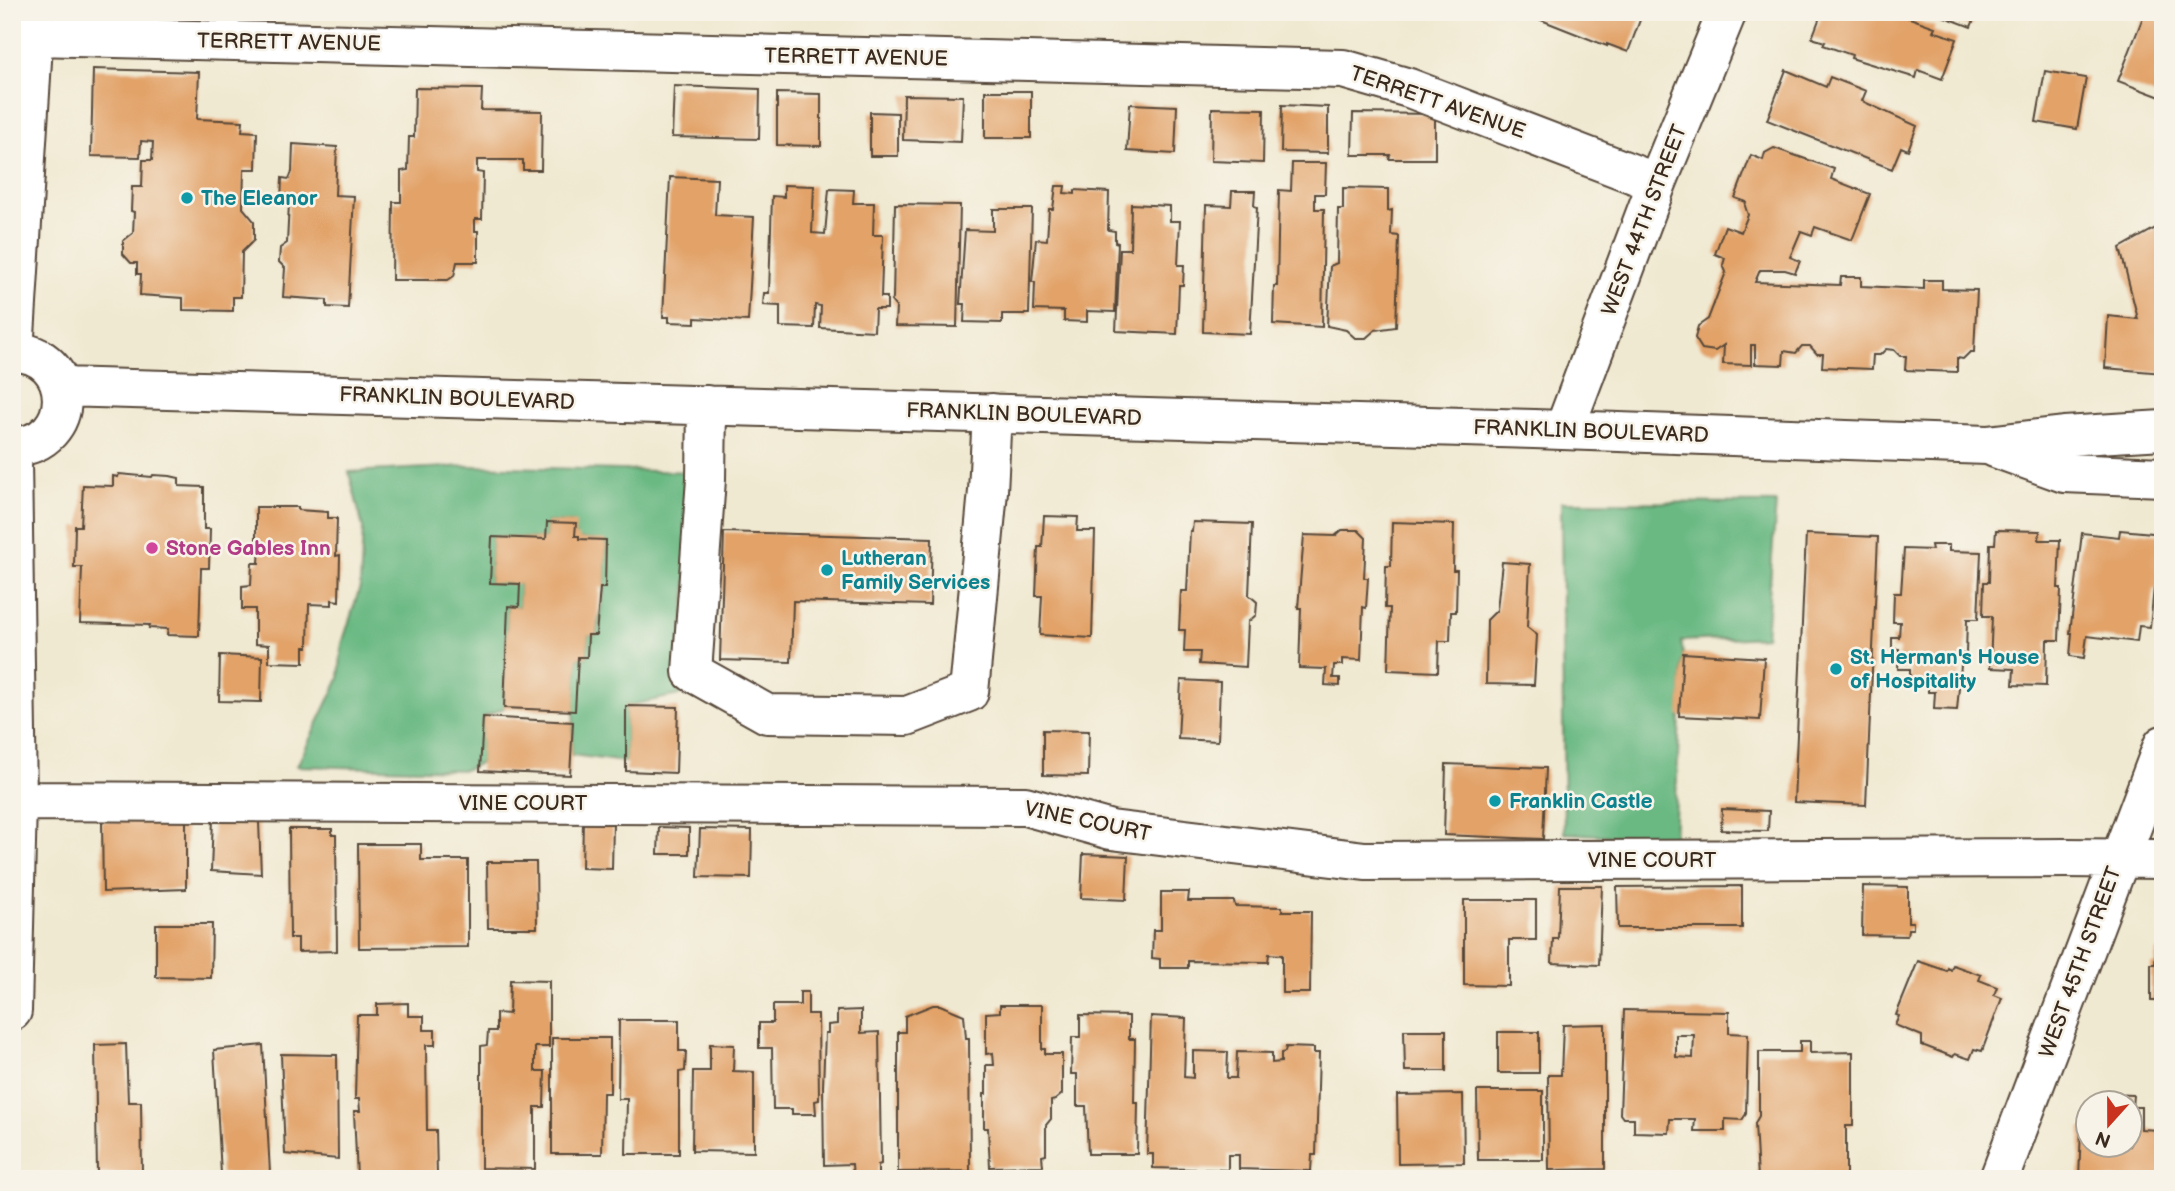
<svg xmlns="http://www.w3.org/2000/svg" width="2175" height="1191" font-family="'Balsamiq Sans',sans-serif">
<rect width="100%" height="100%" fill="#f7f3e8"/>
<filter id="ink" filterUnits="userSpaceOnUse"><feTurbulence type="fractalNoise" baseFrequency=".0143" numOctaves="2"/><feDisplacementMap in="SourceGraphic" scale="14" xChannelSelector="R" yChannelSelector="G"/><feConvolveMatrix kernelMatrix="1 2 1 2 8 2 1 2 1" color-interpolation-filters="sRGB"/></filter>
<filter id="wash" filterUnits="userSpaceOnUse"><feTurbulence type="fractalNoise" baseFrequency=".00686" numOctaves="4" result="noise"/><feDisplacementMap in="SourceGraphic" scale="28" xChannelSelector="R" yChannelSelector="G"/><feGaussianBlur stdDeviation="1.57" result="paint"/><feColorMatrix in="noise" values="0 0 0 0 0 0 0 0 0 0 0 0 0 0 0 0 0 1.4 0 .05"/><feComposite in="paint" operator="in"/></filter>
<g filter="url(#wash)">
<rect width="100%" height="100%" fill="#f0e9d1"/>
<!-- forest -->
<path fill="#6bb983" stroke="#537250" stroke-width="2" d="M468,466L694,472L679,695L626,706V762L571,755L578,657H587L588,635H596L605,588L606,541L579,539L575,536V523L547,522L546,539L492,537L490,582L520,584L519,607L508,606L504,708L483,717L481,763L464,770L297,766L339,679L342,644L360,587L363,528L349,472Z
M1561,502L1776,503L1766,637L1681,641L1683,653L1674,840L1564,833Z"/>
<g id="blocks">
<!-- building -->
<path fill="#e2a268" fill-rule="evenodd" d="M1521,12H1643L1628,52L1607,44V46Z
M1822,12H1893L1935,27L1933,31L1957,39L1942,79L1918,70L1916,78L1851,58L1852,55L1823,45L1825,42L1812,38Z
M1932,12H1977L1971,27Z
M2145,12H2163V98L2118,81Z
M93,69L199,72L197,119L243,121L242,131L257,132L256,169H244L243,208L254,221V240L242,252L241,297H233V311L183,310V298L140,295L141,274H137V263H131L123,254V241L133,233L134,212L131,211L132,187H142L143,160H152L153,142L141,141L140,157L91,156Z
M1786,70L1826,87L1830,77L1866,91L1862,101L1917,126L1908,150L1901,147L1892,169L1767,120Z
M2045,71L2086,78L2077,129L2036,122Z
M674,86L760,89L759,139L672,137Z
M415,88L482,89L481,110L542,111L541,170H523V160H477V172L483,173L482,219H475V231H478V262H457L454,276L448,280H392L393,202H401V171L408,170L409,137H414Z
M985,91H1031V138H985Z
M777,93L821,94V146L777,145Z
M904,95L963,96L961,142L903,140Z
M1130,104L1177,106L1175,154L1127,151Z
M1282,105L1328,107V153L1281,152Z
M1212,108L1264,109L1263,163L1211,161Z
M870,112L898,113V156H870Z
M1353,113L1435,114V159H1389L1390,155H1352Z
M293,144L337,147L335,195L354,196L348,308L327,307V300L283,297L285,268L279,262L280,248L287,243L289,203H281L282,178L289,179L292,172Z
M1774,148L1834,169L1831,179L1870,194L1852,240L1815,227L1812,235L1801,231L1790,257L1800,261L1795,273L1785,270H1760L1755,282L1840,285L1841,277H1861V286L1924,289V280H1942V289L1977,290L1974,352H1970L1963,359L1957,358V372L1905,370L1906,356H1900L1894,350L1886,349L1880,355H1873L1872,369L1822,367L1823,354H1817L1810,346H1802L1796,353L1784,351L1783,365L1755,364V345H1751V365L1723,364L1724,345L1715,351L1702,349L1695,338L1698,326L1708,319L1726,272L1723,265L1725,258L1715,254L1725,226L1741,232L1748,215L1745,206L1746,202L1735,198L1751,155L1763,160L1765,153Z
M1292,163H1326L1325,194H1315V209H1324L1322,327L1273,324L1274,286H1277L1279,190L1291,191Z
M670,177L717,179L715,215L754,217L748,321L695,318V323L669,322V317H663Z
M784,185L814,186L812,233L825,234L829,189L854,190L853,203H874L873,235H883L881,297H887V309H875L874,331L820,328L821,306L815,305L814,328L780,327V306L763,305L764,293H769L772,196L784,197Z
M1056,186H1065L1064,193L1075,194V190L1109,192L1108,230L1115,231V242L1118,243L1115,312L1087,311V322L1064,321V311L1034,310L1035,282H1032L1036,239L1047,240L1049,209H1053Z
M1343,188L1388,189V211L1392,210L1391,235L1399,236L1396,327L1375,330L1366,338H1355L1346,330L1327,326L1330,266L1337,263L1338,209H1343Z
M1232,191H1255L1254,206L1257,207L1250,334L1203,332L1206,205L1231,206Z
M895,204L960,205L957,327L895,326L896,307L891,301L893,299Z
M1131,204L1170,206V221H1180L1178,265H1184L1183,285H1179L1177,334L1116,331L1120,249H1130Z
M993,209H1032L1029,314H1002V323L964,322L965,304H960L965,230L993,231Z
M2163,224V373L2105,368L2108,316L2138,319L2120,248Z
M119,474L152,477L153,475L170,476L179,478V486L204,487V529H210L209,568H201L199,636L167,635L168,629L149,628L150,625L80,623L82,567H74L75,526H81L83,485L113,486V476L118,477Z
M256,507H298V510L328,512V518H337L336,556L340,555L339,601L332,600V605L309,604L308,647H304V663L269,662V645L255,644V609H242V586L251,585L252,563H259L260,547H256Z
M1044,516L1078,517L1077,531H1095L1092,638L1040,635L1042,596H1036L1038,547H1042Z
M547,522L576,523L575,536H579V539L606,540L605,588H600L596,635H588L587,657H578L575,711L504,708L508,606L519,607L520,584L490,583L492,537L546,539Z
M1193,522L1252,524L1249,595L1257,602L1256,615L1248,622L1246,667L1199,664L1200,652H1184L1185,630H1179L1181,591H1187L1190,531H1192Z
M1392,522L1454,524L1453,570H1457L1456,612H1451L1450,641H1439L1438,672L1388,670L1390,608H1385L1386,566H1391Z
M1342,530H1358L1366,538L1364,578H1368L1366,608L1363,607L1361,660L1342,659V665H1334L1333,678H1340V686L1325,685L1326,669L1299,668L1301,608H1298L1304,535L1335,536Z
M1996,530L2040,531L2039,540H2060L2058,588H2061L2059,640H2047L2046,686L2013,685L2014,669L1990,668L1992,616H1983L1984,582H1989L1990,544H1995Z
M2120,530L2163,534L2162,588H2154L2150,627L2139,626L2137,642L2087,636L2084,658L2070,656L2072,633H2070L2082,533L2119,537Z
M724,532L932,538L930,605L793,601L791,662L720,660Z
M1806,534L1878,537L1866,805L1794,802Z
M1931,545H1949V551L1981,552L1978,619H1967L1966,654H1962L1957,710L1934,709L1935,692H1928V683H1910V669H1898L1899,649H1892V637H1899L1900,622H1893L1894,593H1901L1904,549L1932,550Z
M1502,562L1530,564L1527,627L1537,635L1534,685L1486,684L1487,620L1497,610Z
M1683,653L1764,658L1760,720L1679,716Z
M220,655L262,657L261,702L219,701Z
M1181,680L1220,682L1218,741L1178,739Z
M626,706L678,707L676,773L626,771Z
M483,717L573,722L570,775L480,771Z
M1043,730L1089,731L1088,776L1043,775Z
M1446,764L1546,768L1543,839L1444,835Z
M1722,809L1769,811L1768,831L1721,830Z
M213,818L259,822L261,874L211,871Z
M102,821H186V889L103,892Z
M583,822L613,823L612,869L582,868Z
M659,827L689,828V854H658Z
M289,829H332V835H336L337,951L298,952V938H290Z
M700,829L752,830L751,878L698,877Z
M358,844H421V860H468V947L359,948Z
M1083,854L1128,856L1126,900L1081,898Z
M487,862H536L537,928H488Z
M1560,886H1602L1599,965L1552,963L1553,939H1558Z
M1742,886V928H1618L1617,887Z
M1863,886L1908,887V922H1913V929H1908L1907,936L1862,935Z
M1161,892H1189L1188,901H1234L1235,906L1282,907V911H1311L1310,993H1282V955L1269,954L1268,962L1188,961V968H1160V959L1152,958L1153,930H1161Z
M1464,900H1536V940H1509V986L1464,985Z
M156,924H212L211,978L156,977Z
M2162,941L2163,1001H2151V964H2155L2156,951H2159Z
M1918,961L1947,971L1948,968L1951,970L1953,965L1981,975L1979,980L1997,987L1994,995L2002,998L1982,1051L1974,1049L1970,1059L1955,1054L1953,1057L1922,1045V1036L1895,1025L1899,1016L1896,1015Z
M510,980L549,981V1047H535V1071H545L544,1107H535V1169L481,1168V1046L487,1045L488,1031H496V1013L509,1014Z
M800,992H808V1014H818L819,1100L815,1101L816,1114H792V1109H773L772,1048H759V1023H773V1005H800Z
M408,1003V1016H424V1030H435V1045H426L427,1130H436L437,1175L357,1177L354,1111H360L359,1099H355L357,1015H377V1004Z
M933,1005H940L964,1015L966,1038H969L970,1171L898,1172V1032H905V1016Z
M1000,1005H1042V1049H1045V1054H1062V1094L1055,1100L1051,1101V1119L1046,1125V1155L1042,1156L1043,1166L990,1167L988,1128H984V1094H986V1065H994L993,1053L986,1054V1013L1000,1012Z
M861,1010V1033L879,1032L881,1164L878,1165V1177L853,1178L852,1164L824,1165L823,1086L825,1033H828V1025L837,1024V1011Z
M1624,1010L1729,1012V1033L1748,1034L1746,1114L1742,1120L1725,1119V1131H1694L1695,1119H1670L1669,1133L1634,1132V1118H1623L1620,1114ZM1676,1035H1694L1693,1058L1676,1057Z
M1080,1015L1129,1016V1039H1135L1134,1103H1138L1137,1154H1088L1086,1106H1077V1074H1071L1072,1037H1080Z
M1151,1016L1186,1018L1184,1077L1193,1078V1051L1228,1052L1227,1078H1236L1237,1052L1272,1053V1063L1281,1062V1053L1285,1052L1286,1047L1314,1048V1053H1319L1316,1155H1312L1311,1171L1239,1169V1155H1228V1170L1153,1168V1154H1147Z
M619,1020H679V1051H686L685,1071L679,1072V1154H626L627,1099H618Z
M1605,1024V1169L1549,1170L1548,1075H1561L1563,1025Z
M1404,1030H1446V1071H1405Z
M1498,1032H1539V1073H1498Z
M552,1038H610V1093H603L602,1154H552Z
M1800,1041H1810V1053L1853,1052V1126H1846V1178H1758L1755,1123L1759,1116V1052H1800Z
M126,1044L128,1102H141L142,1173L97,1174L95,1045Z
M710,1044L734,1045L733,1071L754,1072V1152L692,1151L693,1071H710Z
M263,1045L270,1173L221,1174L214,1050Z
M281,1054L337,1055L338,1159L285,1154Z
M1477,1091H1543V1160H1478Z
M1463,1094L1464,1163L1398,1164L1397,1095Z
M2108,1094L2133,1095L2132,1107H2141V1129L2159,1130V1108H2163V1179H2079L2081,1128H2088V1146H2130V1104H2108Z"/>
</g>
</g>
<g filter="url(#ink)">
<use href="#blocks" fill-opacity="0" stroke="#564739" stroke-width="2"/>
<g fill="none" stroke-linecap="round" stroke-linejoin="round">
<defs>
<path id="minor" d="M35,36L1343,69L1409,88L1657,183
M12,352C77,351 80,445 12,447
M14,352L35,12
M61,387L1534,429L1987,445L2064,436L2163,430
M707,405L706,479L692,672L767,714L907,716L969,692L988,491L992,413
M1564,430L1657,183L1727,12
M1995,448L2064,473L2163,477
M12,460L17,801L12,1011
M12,801L1025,806L1111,830L1365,861L2066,858L2163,859
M1999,1179L2163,745"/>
</defs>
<!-- minor casing -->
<use href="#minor" stroke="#564739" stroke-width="42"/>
<!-- minor -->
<use href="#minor" stroke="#fff" stroke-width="38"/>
</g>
</g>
<!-- markers -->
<g fill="#0f9aa8" stroke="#f7f3e8" stroke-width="2.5">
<circle cx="187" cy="198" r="7"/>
<circle cx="827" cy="570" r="7"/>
<circle cx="1836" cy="669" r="7"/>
<circle cx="1495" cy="801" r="7"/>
</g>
<circle fill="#d1479c" stroke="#f7f3e8" stroke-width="2.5" cx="152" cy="548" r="7"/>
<g text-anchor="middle" stroke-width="5" stroke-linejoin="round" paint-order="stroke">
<!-- street labels -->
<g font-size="21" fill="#3b2a1e" stroke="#f7f3e8">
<text transform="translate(289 42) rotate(1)" y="7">TERRETT AVENUE</text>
<text transform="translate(856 57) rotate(1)" y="7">TERRETT AVENUE</text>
<text transform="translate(1438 102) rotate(19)" y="7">TERRETT AVENUE</text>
<text transform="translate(1644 220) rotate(-69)" y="7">WEST 44TH STREET</text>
<text transform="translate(457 398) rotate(2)" y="7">FRANKLIN BOULEVARD</text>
<text transform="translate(1024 414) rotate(2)" y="7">FRANKLIN BOULEVARD</text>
<text transform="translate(1591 431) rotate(2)" y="7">FRANKLIN BOULEVARD</text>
<text x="523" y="810">VINE COURT</text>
<text transform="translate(1088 821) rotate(12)" y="7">VINE COURT</text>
<text x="1652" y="867">VINE COURT</text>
<text transform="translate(2080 962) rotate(-70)" y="7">WEST 45TH STREET</text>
</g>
<!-- culture labels -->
<g font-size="21" font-weight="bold" fill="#0d838f" stroke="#f7f3e8" text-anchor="start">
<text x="201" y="205">The Eleanor</text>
<text x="841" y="565">Lutheran<tspan x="841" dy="24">Family Services</tspan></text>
<text x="1850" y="664">St. Herman's House<tspan x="1850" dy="24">of Hospitality</tspan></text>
<text x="1509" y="808">Franklin Castle</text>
</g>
<!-- hotel labels -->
<g font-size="21" font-weight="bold" fill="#b23c85" stroke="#f7f3e8" text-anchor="start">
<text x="166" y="555">Stone Gables Inn</text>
</g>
</g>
<!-- margin -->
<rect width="2175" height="1191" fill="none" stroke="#f7f3e8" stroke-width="42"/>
<!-- north arrow -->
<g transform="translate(2109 1124) rotate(201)"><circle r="33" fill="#f7f3e8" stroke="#aca397" stroke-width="2"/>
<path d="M0-5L12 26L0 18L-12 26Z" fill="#c8321e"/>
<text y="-10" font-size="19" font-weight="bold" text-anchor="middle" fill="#3b2a1e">N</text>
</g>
</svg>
